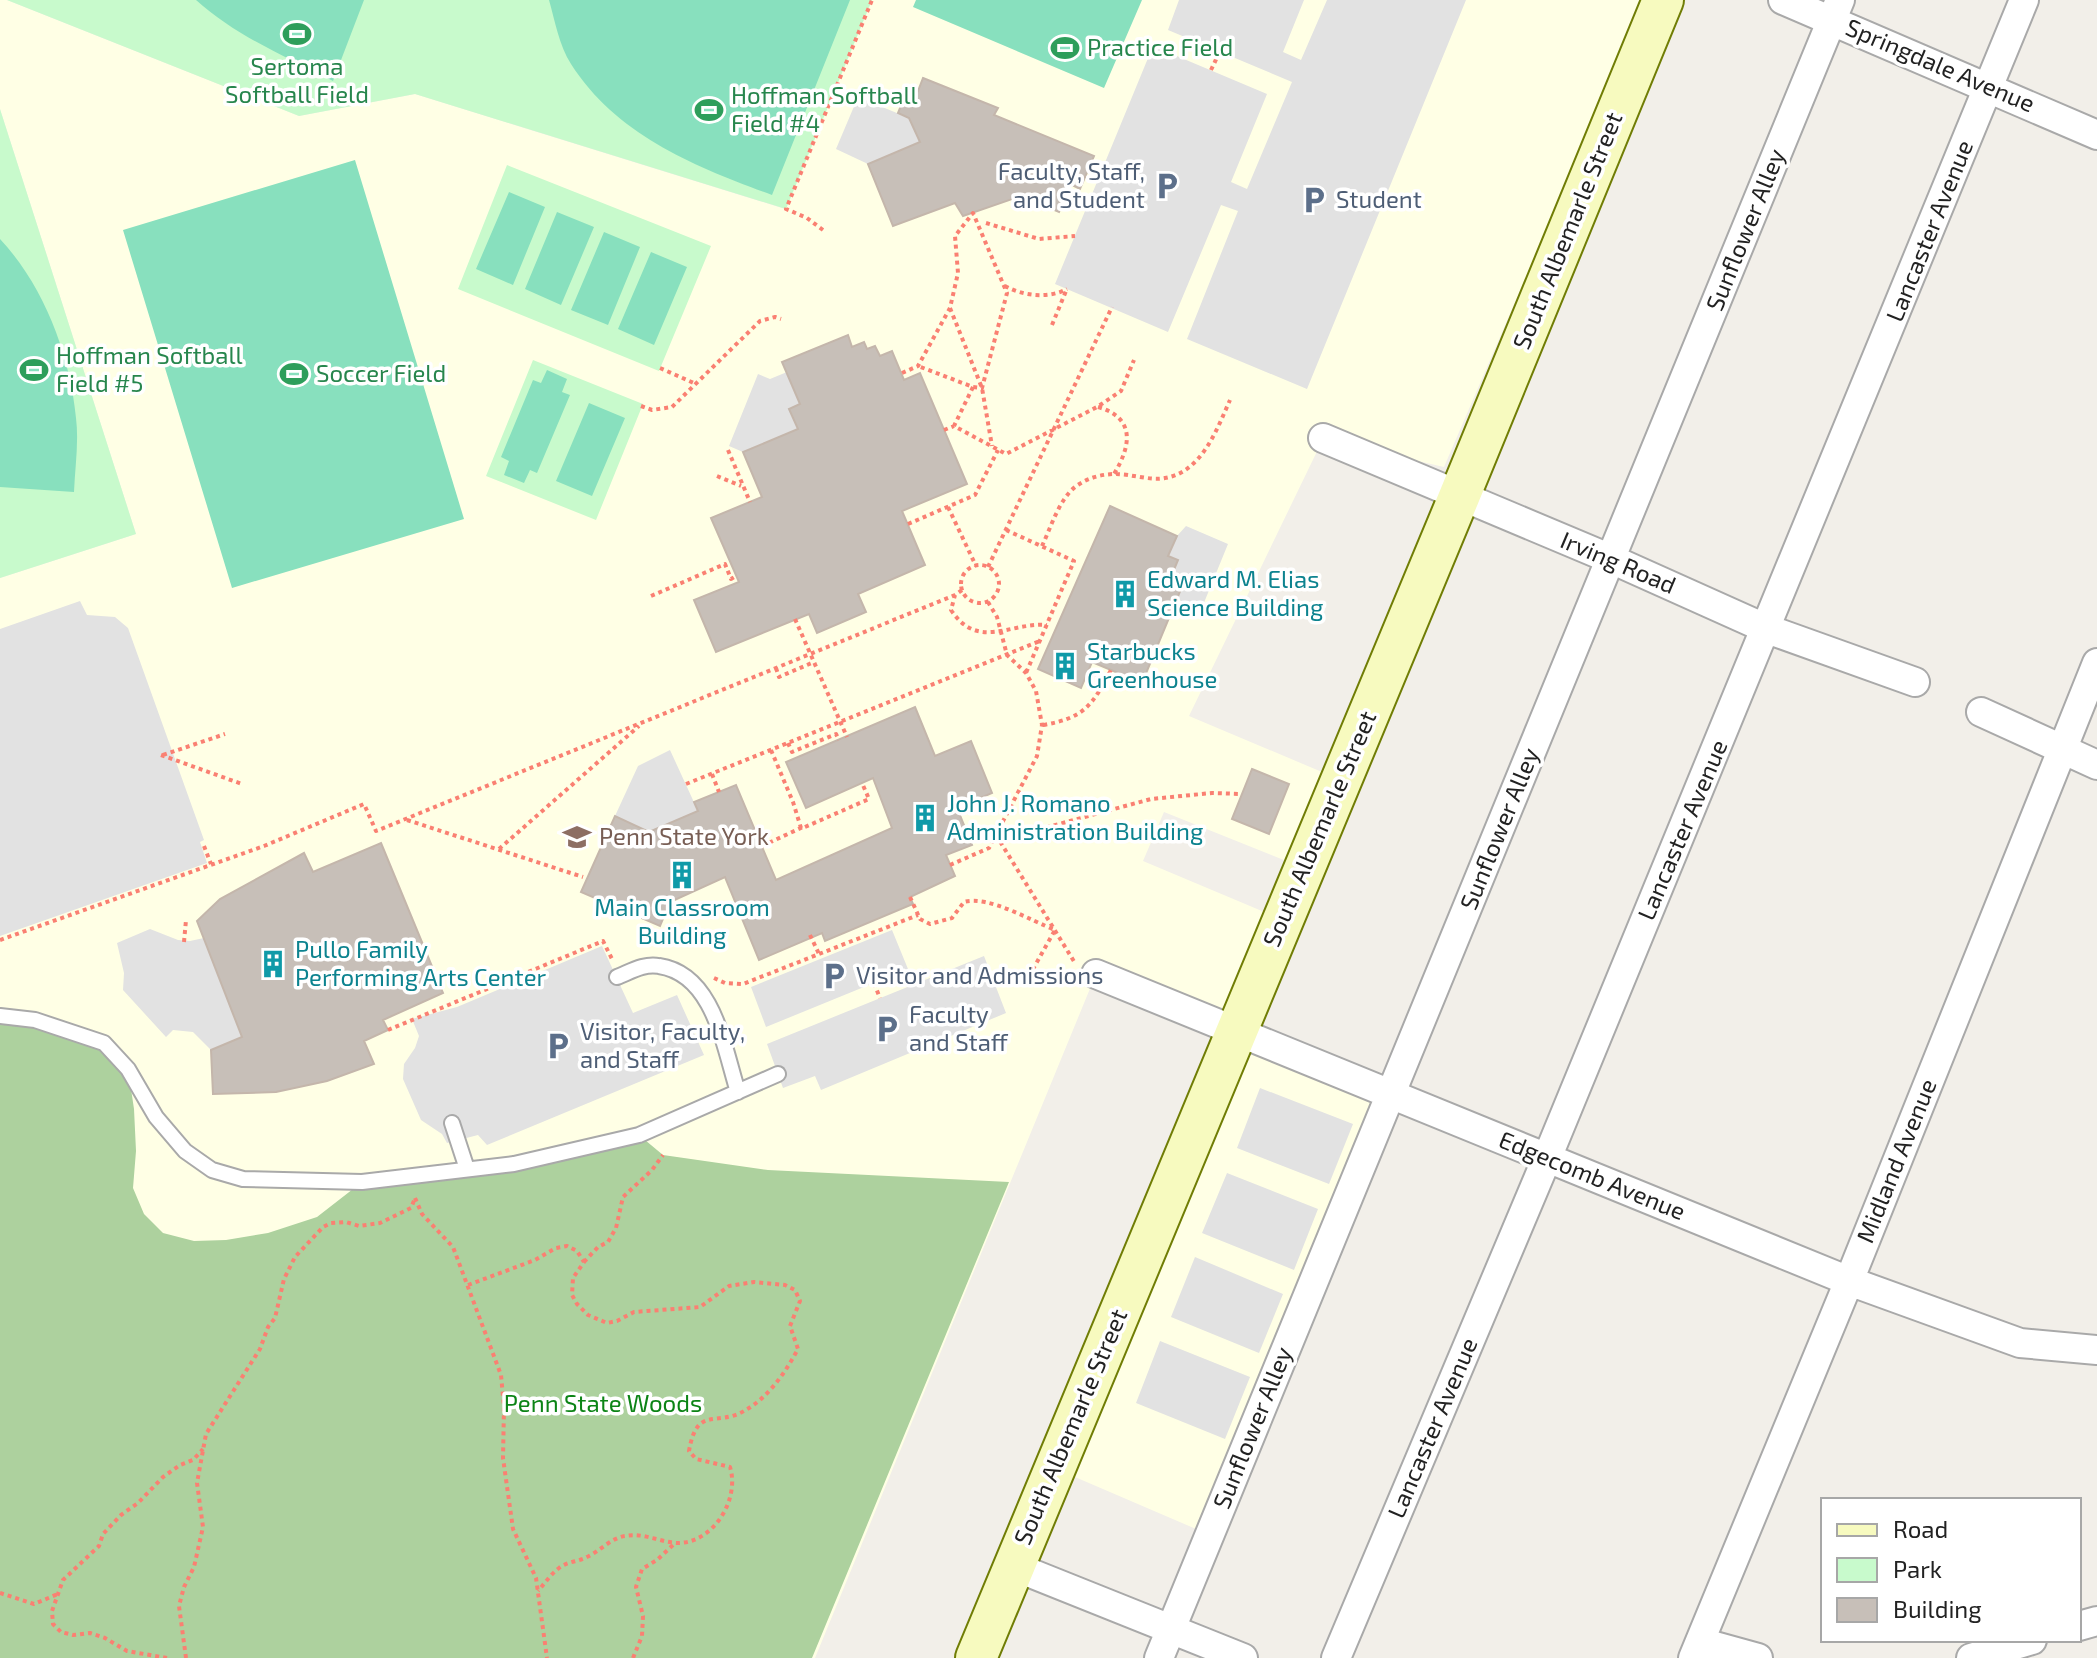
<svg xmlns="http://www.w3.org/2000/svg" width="2097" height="1658" font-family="'Exo 2',sans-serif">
<rect width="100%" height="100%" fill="#f2efe9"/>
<!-- education -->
<path fill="#ffffe5" d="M0,0H7L299,116L415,94L785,209L872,0H1645L1444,467L1323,439L1189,716L1341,780L1304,868L1164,812L1143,861L1283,920L1236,1031L1390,1095L1210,1535L1054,1468L1235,1031L1096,974L815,1658H0V578L136,534L0,109Z"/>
<!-- forest -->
<path fill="#add19e" d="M0,1016L104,1043L128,1069L134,1109L136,1151L133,1188L144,1214L163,1233L194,1241L226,1240L268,1233L317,1217L362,1182L514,1164L639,1135L663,1155L768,1170L1009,1182L812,1658H0Z"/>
<!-- park -->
<path fill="#c8facc" d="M7,0H872L786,209L415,94L299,116Z
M0,109L136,534L0,578Z
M507,165L711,246L659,371L458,289Z
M533,360L643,404L596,520L486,476Z"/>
<!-- pitch -->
<path fill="#88e0be" d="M196,0H364L333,81C286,57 236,36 196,0Z
M549,0H850L772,195C696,167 617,136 571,64C559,45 555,21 549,0Z
M916,0H1142L1104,88L913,7Z
M355,160L464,519L232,588L123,230Z
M509,192L545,207L513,285L476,269Z
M557,212L594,227L561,305L525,289Z
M604,232L640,247L608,325L571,310Z
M0,239C44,286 70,355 76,418C79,442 75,468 74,492L0,487Z
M651,252L687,267L654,345L618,329Z
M547,370L567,379L562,392L570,395L537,473L530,470L524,483L504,475L509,461L501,457L533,380L541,383Z
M589,403L625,418L592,496L556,481Z"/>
<!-- parking -->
<path fill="#e2e2e2" d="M1179,0H1304L1283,52L1301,60L1327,0H1466L1307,389L1187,339L1238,211L1221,205L1168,332L1055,284L1153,46L1267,94L1231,182L1247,189L1292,82L1168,30Z
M858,97L909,118L920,142L868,164L836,149Z
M787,372L802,385L798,429L743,452L729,446L758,374L770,379Z
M1186,526L1228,544L1201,610L1177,599L1181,589L1168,584L1177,560L1168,556L1177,536Z
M80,601L87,615L115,617L128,628L204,840L200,842L207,863L0,936V629Z
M670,750L698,811L649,832L615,816L638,766Z
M150,929L178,940L190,941L204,938L242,1037L211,1050L193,1032L173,1030L166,1037L123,990L124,973L117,943Z
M892,930L908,969L766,1027L751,987Z
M602,946L633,1013L677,995L704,1055L487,1145L478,1135L447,1143L442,1134L421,1120L403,1079L404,1064L415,1048L419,1036L412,1019L457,1007Z
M984,956L1006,1013L821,1090L815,1076L783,1088L767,1044Z
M1260,1088L1353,1124L1329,1184L1237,1148Z
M1227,1173L1318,1209L1294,1270L1202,1233Z
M1195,1257L1283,1294L1259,1353L1171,1317Z
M1160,1341L1250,1377L1225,1439L1136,1403Z"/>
<!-- building -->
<path fill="#c7bfb8" stroke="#c4b6ab" stroke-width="2" d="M923,78L998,108L994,115L1094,156L1080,189L1070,184L1059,212L1021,196L963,216L955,203L893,226L868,164L920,142L909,118L898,113L909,86L918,91Z
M848,335L852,347L864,342L867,349L875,346L880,356L892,351L904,380L920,373L967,484L902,511L925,565L858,594L866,612L817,633L809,614L716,652L694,600L739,582L711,518L762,497L743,452L798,429L789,409L800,404L782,362Z
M1110,506L1177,536L1168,556L1178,560L1168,584L1181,589L1142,683L1092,662L1081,688L1038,669Z
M915,707L935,756L971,741L992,793L957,808L972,845L946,855L955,876L910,897L913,904L825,941L822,933L759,960L725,877L670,902L660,926L581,892L615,816L649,832L698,811L694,802L736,785L776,880L892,828L873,778L806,808L786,762Z
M1252,769L1289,784L1269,834L1232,819Z
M381,843L443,993L383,1020L388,1030L364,1041L374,1064L327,1081L276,1092L213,1094L211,1050L242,1037L197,921L220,899L304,853L313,872Z"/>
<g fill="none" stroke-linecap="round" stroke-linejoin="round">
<defs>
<path id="lane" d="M617,977C630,972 644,963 659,966C714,974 724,1048 738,1092
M0,1016L35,1020L104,1043L128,1069L156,1117L185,1151L212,1170L243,1179L362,1182L514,1164L639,1135L778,1074
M452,1123L467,1169"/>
<path id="street" d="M1783,0L2097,135
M1323,438L1611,559L1767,629L1915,682
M1981,712L2097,765
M1096,974L1849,1281L2020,1343L2097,1350
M1013,1566L1243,1658
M2079,1626L2097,1621
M1700,1642L1758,1658
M1159,1658L1840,0
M1336,1658L1547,1158L2024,0
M1693,1658L1849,1281L2097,663
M1971,1658L2032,1640"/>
<path id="secondary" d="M976,1658L1459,497L1663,0"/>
</defs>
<!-- lane casing -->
<use href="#lane" stroke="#a9a9a9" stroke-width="18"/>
<!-- street casing -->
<use href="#street" stroke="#a9a9a9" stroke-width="32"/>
<!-- secondary casing -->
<use href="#secondary" stroke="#707d05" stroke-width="44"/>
<!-- path -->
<path stroke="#fa8072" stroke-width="4" stroke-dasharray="4 4" stroke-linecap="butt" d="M1211,70L1220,51
M986,223L1039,239L1075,236
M823,230L807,218L786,209L872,0
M1005,286C1023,296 1048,299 1067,289
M950,308L982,388L992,446
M1052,325L1066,291
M660,368L696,384
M902,373L918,366L950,308L958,273L955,236L973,213L1007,293L982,388L973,387L918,366
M973,387L954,426L1006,454L1097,407L1121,391L1134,360
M641,406L652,410L672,407L760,321L775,317L781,319
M1098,407C1136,418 1131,446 1114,474
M944,430L954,426
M728,450L750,502
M717,476L741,486
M948,507L976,566
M908,524L975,495L998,450
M1006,530L1074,561L1026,673
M1042,546C1051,527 1059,500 1075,487C1087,478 1101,474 1116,474C1131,474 1151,481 1165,478C1202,472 1217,429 1230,400
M961 584a19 19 0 1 1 38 0a19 19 0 1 1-38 0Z
M988,567L1112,307
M962,590L955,595L951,610C978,651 1010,622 1047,625
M651,596L725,564L731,579L736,576
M795,619L847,737
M776,668L779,677L814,662
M1087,674L1108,676
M1043,725C1084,718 1092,706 1111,670
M788,743L792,752L836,734L839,740
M771,750L793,802L801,828
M161,755L242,784
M163,755L225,734
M712,774L719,792
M686,784L1040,641
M407,820L583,877
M805,827L869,799L862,783
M996,835L1075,963
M969,837L985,831L1011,837L1151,799L1212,793L1241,794
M204,846L211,864
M762,846L803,827
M499,849L639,726
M950,865L989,848L1037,756L1042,725L1036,691L1026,673L1007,655L997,617L988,602
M910,897L920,919L930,924L952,918L964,902C988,895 1032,921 1055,930L1033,969
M810,935L819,954
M0,940L264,846L364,804L376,831L955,595
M184,942L186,920
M714,978L725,983L743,984L918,915
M874,983L880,998
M388,1030L603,941L612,959
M415,1198L422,1214L453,1247L501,1375L504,1407L503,1458L513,1529L536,1578L547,1658
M584,1262L598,1247L608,1242L616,1228L623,1197L652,1170L663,1155
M468,1285L535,1260L556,1248L567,1246L577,1251L584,1262L573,1278L572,1295L577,1304L588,1315L607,1323L617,1321L634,1312L700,1307L729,1286L754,1282L785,1285L795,1290L800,1301L790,1326L798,1349C785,1373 768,1398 744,1411C716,1427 697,1405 689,1451L696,1459L730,1467C740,1499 714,1542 679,1543C661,1543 644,1532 625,1536C611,1538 600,1551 587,1557C578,1562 568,1561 559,1568C551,1574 545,1583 538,1591
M0,1593L34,1604L58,1594
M167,1658L127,1651L105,1638L90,1633L73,1635L61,1632L53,1624L52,1611L63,1580L99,1546L103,1534L121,1515L138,1503L163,1477L180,1465L193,1460L203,1449
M186,1658L179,1606L184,1587L194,1567L203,1527L197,1483L206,1434L260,1349L268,1327L275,1318L284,1279L295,1257L323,1227L331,1223L346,1222L359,1226L380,1223L411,1208L415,1198
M633,1658L642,1636L643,1616L636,1587L642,1569L657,1560L674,1544"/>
<!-- lane -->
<use href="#lane" stroke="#fff" stroke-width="14"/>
<!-- street -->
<use href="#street" stroke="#fff" stroke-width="28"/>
<!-- secondary -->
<use href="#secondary" stroke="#f7fabf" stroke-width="40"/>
</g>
<!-- icons -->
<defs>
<symbol id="stadium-bare" viewBox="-9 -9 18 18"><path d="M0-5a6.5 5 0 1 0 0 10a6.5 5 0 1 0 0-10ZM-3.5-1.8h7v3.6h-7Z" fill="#2e9e5b" stroke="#fff" stroke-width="2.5" paint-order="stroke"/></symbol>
<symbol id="parking-bare" viewBox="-9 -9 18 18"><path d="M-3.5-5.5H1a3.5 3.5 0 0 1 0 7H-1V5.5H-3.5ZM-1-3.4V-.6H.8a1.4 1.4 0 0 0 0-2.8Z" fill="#5c6f8a" stroke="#fff" stroke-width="2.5" paint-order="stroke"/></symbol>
<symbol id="building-bare" viewBox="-9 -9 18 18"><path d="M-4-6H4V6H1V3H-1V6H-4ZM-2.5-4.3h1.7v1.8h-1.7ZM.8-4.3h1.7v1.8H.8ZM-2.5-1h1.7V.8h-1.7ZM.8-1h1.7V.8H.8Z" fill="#0f9aa8" stroke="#fff" stroke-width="2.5" paint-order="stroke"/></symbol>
<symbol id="university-bare" viewBox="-9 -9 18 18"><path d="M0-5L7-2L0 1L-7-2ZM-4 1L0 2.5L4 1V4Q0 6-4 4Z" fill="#8d6e63" stroke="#fff" stroke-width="2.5" paint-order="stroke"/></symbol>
</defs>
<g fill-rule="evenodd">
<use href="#stadium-bare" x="277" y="14" width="40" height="40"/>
<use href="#stadium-bare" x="1045" y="28" width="40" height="40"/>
<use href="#stadium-bare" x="689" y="90" width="40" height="40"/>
<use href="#parking-bare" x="1147" y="166" width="40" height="40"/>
<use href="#parking-bare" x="1294" y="180" width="40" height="40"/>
<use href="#stadium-bare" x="14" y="350" width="40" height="40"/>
<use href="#stadium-bare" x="274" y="354" width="40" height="40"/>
<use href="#building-bare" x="1105" y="574" width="40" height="40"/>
<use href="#building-bare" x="1045" y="646" width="40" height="40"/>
<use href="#building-bare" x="905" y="798" width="40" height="40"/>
<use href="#university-bare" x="557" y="817" width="40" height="40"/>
<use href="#building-bare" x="662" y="855" width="40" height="40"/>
<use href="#building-bare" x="253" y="944" width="40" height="40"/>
<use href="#parking-bare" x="814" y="956" width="40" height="40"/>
<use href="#parking-bare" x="867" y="1009" width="40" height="40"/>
<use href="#parking-bare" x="538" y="1026" width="40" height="40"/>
</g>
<g text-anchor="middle" stroke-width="7" stroke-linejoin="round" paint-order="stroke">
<!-- leisure labels -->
<g font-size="24" fill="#27864d" stroke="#fff" text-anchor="start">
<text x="1087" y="56">Practice Field</text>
<text x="297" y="75" text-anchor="middle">Sertoma<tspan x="297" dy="28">Softball Field</tspan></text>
<text x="731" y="104">Hoffman Softball<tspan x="731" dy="28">Field #4</tspan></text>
<text x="56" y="364">Hoffman Softball<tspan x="56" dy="28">Field #5</tspan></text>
<text x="316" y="382">Soccer Field</text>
</g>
<!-- street labels -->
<g font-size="24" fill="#222" stroke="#fff">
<text transform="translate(1940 66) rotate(23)" y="8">Springdale Avenue</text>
<text transform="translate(1746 230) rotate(-68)" y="8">Sunflower Alley</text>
<text transform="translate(1568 231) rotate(-68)" y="8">South Albemarle Street</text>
<text transform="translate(1930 231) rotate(-68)" y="8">Lancaster Avenue</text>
<text transform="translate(1618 563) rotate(23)" y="8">Irving Road</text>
<text transform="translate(1320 829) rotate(-67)" y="8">South Albemarle Street</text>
<text transform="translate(1500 829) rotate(-68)" y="8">Sunflower Alley</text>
<text transform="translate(1683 830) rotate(-67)" y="8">Lancaster Avenue</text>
<text transform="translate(1897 1161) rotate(-68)" y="8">Midland Avenue</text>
<text transform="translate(1592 1176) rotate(22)" y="8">Edgecomb Avenue</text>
<text transform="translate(1071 1427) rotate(-67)" y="8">South Albemarle Street</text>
<text transform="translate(1253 1428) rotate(-68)" y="8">Sunflower Alley</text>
<text transform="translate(1433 1428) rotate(-67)" y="8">Lancaster Avenue</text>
</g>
<!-- service labels -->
<g font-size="24" fill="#4e5e75" stroke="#fff" text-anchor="start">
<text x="1145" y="180" text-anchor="end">Faculty, Staff,<tspan x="1145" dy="28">and Student</tspan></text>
<text x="1336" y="208">Student</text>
<text x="856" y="984">Visitor and Admissions</text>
<text x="909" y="1023">Faculty<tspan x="909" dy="28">and Staff</tspan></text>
<text x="580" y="1040">Visitor, Faculty,<tspan x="580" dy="28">and Staff</tspan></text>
</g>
<!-- culture labels -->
<g font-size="24" fill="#0d838f" stroke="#fff" text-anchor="start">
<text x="1147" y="588">Edward M. Elias<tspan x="1147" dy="28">Science Building</tspan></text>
<text x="1087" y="660">Starbucks<tspan x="1087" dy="28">Greenhouse</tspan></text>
<text x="947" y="812">John J. Romano<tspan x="947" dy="28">Administration Building</tspan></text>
<text x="682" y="916" text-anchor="middle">Main Classroom<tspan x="682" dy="28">Building</tspan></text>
<text x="295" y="958">Pullo Family<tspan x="295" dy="28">Performing Arts Center</tspan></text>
</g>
<!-- education labels -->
<g font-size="24" fill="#785e54" stroke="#fff" text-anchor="start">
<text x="599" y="845">Penn State York</text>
</g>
<!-- park labels -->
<g font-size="24" fill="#0c8416" stroke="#fff">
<text x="603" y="1412">Penn State Woods</text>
</g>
</g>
<!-- legend -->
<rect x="1821" y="1498" width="260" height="144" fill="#ffffff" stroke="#a7a7a7" stroke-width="2"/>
<rect x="1837" y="1524" width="40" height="12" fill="#f7fabf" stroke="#a7a7a7" stroke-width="2"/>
<text x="1893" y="1538" font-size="24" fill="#222222">Road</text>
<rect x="1837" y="1558" width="40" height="24" fill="#c8facc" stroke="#a7a7a7" stroke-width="2"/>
<text x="1893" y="1578" font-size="24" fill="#222222">Park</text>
<rect x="1837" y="1598" width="40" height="24" fill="#c7bfb8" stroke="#a7a7a7" stroke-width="2"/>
<text x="1893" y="1618" font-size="24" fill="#222222">Building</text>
</svg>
